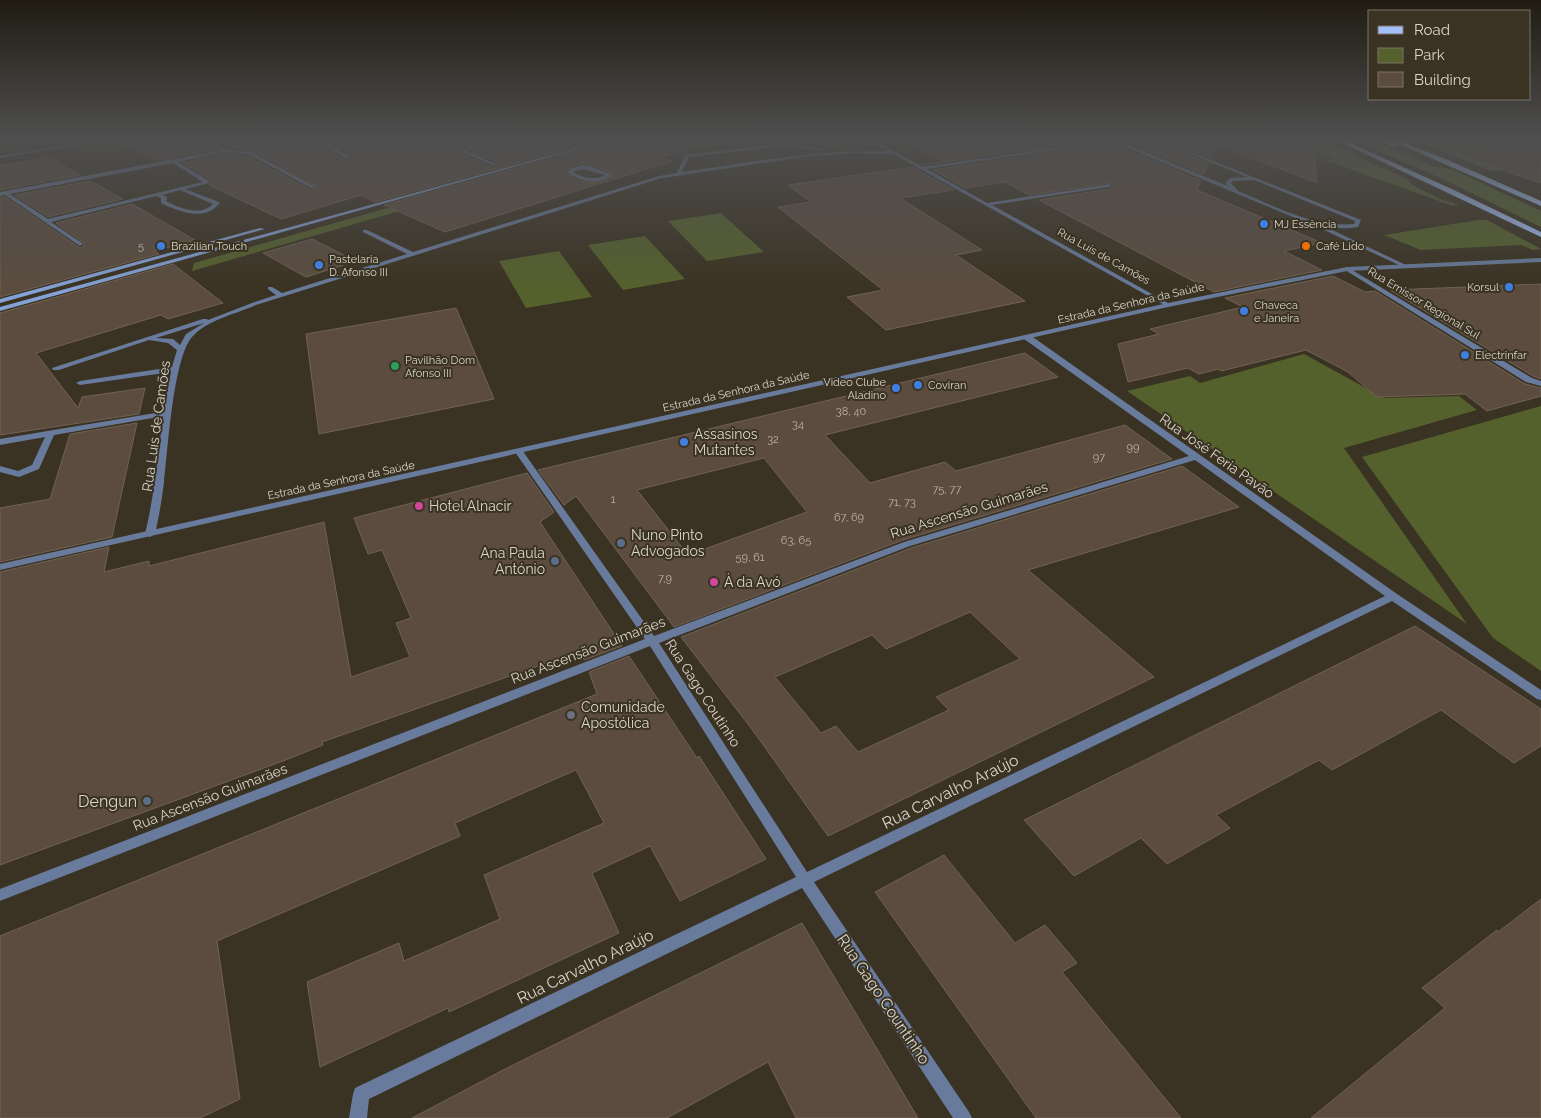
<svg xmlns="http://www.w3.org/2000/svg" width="1541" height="1118" font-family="Raleway,sans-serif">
<rect width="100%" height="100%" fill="#3a3222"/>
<!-- green -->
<path fill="#54612c" d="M634,138H653L192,271L194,263Z
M707,138L718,141L728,138H770L684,149L677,146Z
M811,138H848C841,149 826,148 815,144Z
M1276,138H1316L1409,180L1411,184L1442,200L1457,204L1453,206L1325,160L1335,159Z
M1348,138H1366L1433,166L1454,170L1541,211V227L1445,180Z
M1410,138H1487L1541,154V164L1491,171Z
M721,213L764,252L707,261L668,221Z
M1478,220H1487L1541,249L1533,250L1521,245L1421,250L1384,235Z
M645,236L685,279L623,290L588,245Z
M559,251L592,297L526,308L499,261Z
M1304,354L1384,398L1459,396L1477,410L1344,448L1467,624L1127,391L1190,376L1200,383Z
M1541,406V671L1493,638L1362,457Z"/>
<!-- building -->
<path fill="#5b4c3f" stroke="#726254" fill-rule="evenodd" d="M120,138H203L217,149L157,160L114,141Z
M212,138H329L252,150L228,148Z
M348,138H510L458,150L459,153L494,168L497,165V162L473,152L522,140L524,138H608L375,202L361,195L281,219L209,185L211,183L210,179L183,163L226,154L247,156L311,190L318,187L259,154L320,145L344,160H349L351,158L350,154L330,143L346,140Z
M620,138H701L702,144L661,157L672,161L445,232L384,205L618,140ZM583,163L594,165L614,175L602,182L589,183L577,180L565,172L571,166Z
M900,138H1065L1074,143L923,165L944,162Z
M1133,138H1149L1150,140L1208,163L1204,174L1132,144L1130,143Z
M1160,138H1313L1317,183L1216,144L1210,158Z
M1541,138V183L1443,150L1538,138Z
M1120,142L1126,150L1201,181L1197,190L1322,243L1284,251L1322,270L1214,292L1039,200L1109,189L1113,186L1112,183L1029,195L1005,182L965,188L933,170Z
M49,157L80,175L0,190V166Z
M912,167L954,190L900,198L982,250L956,255L1025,301L886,330L847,297L883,290L778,207L811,202L788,185Z
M90,181L123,199L48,217L15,195Z
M5,197L80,248L84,246V243L56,223L132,204L195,240L155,251L159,254L0,297V198Z
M312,239L356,261L306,277L263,253Z
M173,264L223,303L168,319L161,315L36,353L78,408L82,397L145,388L139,414L0,435V313Z
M1333,276L1365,292L1375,291L1525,384L1541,388V396L1487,411L1465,394L1377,397L1348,372L1306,350L1221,371L1218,369L1199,374L1188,368L1128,382L1118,344L1159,334L1150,329L1243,307L1225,298Z
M1541,284V379L1533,376L1390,290Z
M456,308L494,399L319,434L306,334Z
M1025,353L1058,377L825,435L870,483L945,462L956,471L1125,425L1172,459L903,540L674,627L576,496L564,505L538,470ZM764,458L807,512L688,555L637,490Z
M137,423L112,537L0,562V508L50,499L70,434Z
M1182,466L1239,507L1028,570L1154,677L828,836L754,732L681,637L911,548ZM970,612L1020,659L936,697L949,710L858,752L836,726L821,733L775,677L872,635L886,649Z
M527,473L554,512L540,522L622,646L584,660L581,651L322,742L323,745L283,761L0,865V572L109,547L104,572L149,561V566L324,522L351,677L410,657L396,623L411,618L382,550L368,554L354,518Z
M1415,626L1541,709V746L1514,763L1441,710L1332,770L1319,760L1216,815L1230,828L1167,864L1141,838L1074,876L1024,820Z
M629,656L697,758L699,756L766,859L680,901L650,846L592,873L619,933L449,1012L448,1008L320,1067L307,982L399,943L404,961L500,919L484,875L604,823L576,770L455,823L460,836L217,941L240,1099L200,1118H0V936L597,694L589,672Z
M944,855L1015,943L1045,925L1077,963L1062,972L1181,1118H1036L875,892Z
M1541,899V1118H1311L1445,1008L1422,988L1497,930L1498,932Z
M802,923L918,1118H796L768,1062L667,1118H412L507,1068Z"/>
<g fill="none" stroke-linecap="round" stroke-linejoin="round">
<!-- service -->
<path fill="#687b9c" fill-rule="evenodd" d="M338,138H346L325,142L349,156V158H345L320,143L249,154L247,153Z
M516,138H522L467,151L496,164L494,166L460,151Z
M1067,138H1072L1087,144L1083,145Z
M167,411H170V415L54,435L39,469L19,477L0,472V466L18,471L32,465L45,437L0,445V439Z"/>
<!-- minor -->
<path fill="#687b9c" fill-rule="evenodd" d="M110,138H118L0,158V156Z
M205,138H209L227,150L251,152L316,187L311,188L248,154L226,152L178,162L209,181V183L185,189L219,202L220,203C204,222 180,212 161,203V198L156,196L51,222L82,243L83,244L80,246L5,195L0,196V192L222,150ZM173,163L203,182L48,219L10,194ZM180,190L213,204C200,217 180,208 166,201L167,197L162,195Z
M865,138H870L895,152H899V154L923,167L1122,138H1131L1127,143L1131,146L1228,186L1225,183L1230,178L1247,177L1151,138H1156L1361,220L1358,227C1340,230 1322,227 1305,222L1127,148L1122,143L1124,140L927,169L987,203L1111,184V186L1109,187L992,205L1170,304L1171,305L1168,307L893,154L852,153L810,156L662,178L256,305C236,314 207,320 192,337C173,359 168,450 164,482C162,499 159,517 155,534L150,537L145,534C158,481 159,426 171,372L80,385L76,383L80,381L172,367L177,350L168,343L149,340L59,370H53L52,368L203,319H207L208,320L252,303L276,295L268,289V287H272L282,293L407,254L363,232V230H367L413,252L659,176L677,173L685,155L788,143L823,150L821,151L788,145L689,157L682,172C750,162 818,150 888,151ZM1254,180L1355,221L1354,224C1313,228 1275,206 1238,191L1231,183L1233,181ZM204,323L186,334L180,345L173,339L156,338Z
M583,165L593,167L612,175C599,186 579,182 567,172L571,168ZM583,169L605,175C595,181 583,178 573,172Z
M1324,228H1328L1406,265L1401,266L1324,230Z
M1347,267L1532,378L1541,381V386L1526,382L1345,270V268Z
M1024,335H1030L1397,594L1541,690V700L1537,699L1392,601L814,882L969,1112L972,1118H953L802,888L369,1099L367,1118H349L353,1094L355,1088L796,877L650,646L0,901V889L645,639L515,452L516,450H522L654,636L904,542L1189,456L1024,339ZM1195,460L1385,596L807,872L659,643L910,546Z"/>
<!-- tertiary -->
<path fill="#687b9c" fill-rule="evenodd" d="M1541,258V262L1347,271L1168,307L0,570V564L1168,303L1347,267Z"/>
<!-- secondary -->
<path fill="#85a2d7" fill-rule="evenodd" d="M613,138H618L0,311V307Z
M260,228L265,229L0,303V299Z"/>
<!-- primary -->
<path fill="#a3c1f8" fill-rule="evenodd" d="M1332,138H1339L1454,190L1541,232V237Z
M1371,138H1378L1398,146L1393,147Z
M1385,138H1392L1448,160L1541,201V206Z"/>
</g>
<!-- sky -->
<linearGradient id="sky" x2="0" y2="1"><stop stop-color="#201c13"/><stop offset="0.47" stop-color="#4f4f4f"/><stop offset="1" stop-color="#4f4f4f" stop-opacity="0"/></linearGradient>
<rect width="1541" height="294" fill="url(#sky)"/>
<!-- markers -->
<g fill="#3f7fe0" stroke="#3a3222" stroke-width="2">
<circle cx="1264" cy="224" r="5"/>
<circle cx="161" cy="246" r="5"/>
<circle cx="319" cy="265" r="5"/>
<circle cx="1509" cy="287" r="5"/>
<circle cx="1244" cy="311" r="5"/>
<circle cx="1465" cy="355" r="5"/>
<circle cx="918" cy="385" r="5"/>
<circle cx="896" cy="388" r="5"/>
<circle cx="684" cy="442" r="5"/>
</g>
<circle fill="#e8710a" stroke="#3a3222" stroke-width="2" cx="1306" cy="246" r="5"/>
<circle fill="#2e9e5b" stroke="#3a3222" stroke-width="2" cx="395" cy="366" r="5"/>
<g fill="#d1479c" stroke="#3a3222" stroke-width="2">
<circle cx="419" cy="506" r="5"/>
<circle cx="714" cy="582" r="5"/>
</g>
<g fill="#5c6f8a" stroke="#3a3222" stroke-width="2">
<circle cx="621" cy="543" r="5"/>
<circle cx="555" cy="561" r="5"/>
<circle cx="147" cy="801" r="5"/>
</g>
<circle fill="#6b7280" stroke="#3a3222" stroke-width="2" cx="571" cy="715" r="5"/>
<g text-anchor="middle" stroke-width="4" stroke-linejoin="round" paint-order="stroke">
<!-- far-poi labels -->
<g font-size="11" fill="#dad4ca" stroke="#3a3222" text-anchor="start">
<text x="1274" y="228">MJ Essência</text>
<text x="171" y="250">Brazilian Touch</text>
<text x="1316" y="250">Café Lido</text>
<text x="329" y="263">Pastelaria<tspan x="329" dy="13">D. Afonso III</tspan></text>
<text x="1499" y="291" text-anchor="end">Korsul</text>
<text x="1254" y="309">Chaveca<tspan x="1254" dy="13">e Janeira</tspan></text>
<text x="1475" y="359">Electrinfar</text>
<text x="405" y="364">Pavilhão Dom<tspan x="405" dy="13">Afonso III</tspan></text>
<text x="886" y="386" text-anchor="end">Video Clube<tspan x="886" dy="13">Aladino</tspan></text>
<text x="928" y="389">Coviran</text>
</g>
<!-- number labels -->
<g font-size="11" fill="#bab2a7">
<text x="141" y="250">5</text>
<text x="851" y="415">38, 40</text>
<text x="798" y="428">34</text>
<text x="773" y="443">32</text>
<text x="1133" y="451">99</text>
<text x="1099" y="461">97</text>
<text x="947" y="493">75, 77</text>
<text x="613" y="503">1</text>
<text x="902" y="506">71, 73</text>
<text x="849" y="521">67, 69</text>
<text x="796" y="544">63, 65</text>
<text x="750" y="561">59, 61</text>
<text x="665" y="582">7,9</text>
</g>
<!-- far-street labels -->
<g font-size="11" fill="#dad4ca" stroke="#3a3222">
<text transform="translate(1104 256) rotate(29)" y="4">Rua Luís de Camões</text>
<text transform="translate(1131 303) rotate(-13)" y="4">Estrada da Senhora da Saúde</text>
<text transform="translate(1424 303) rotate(31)" y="4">Rua Emissor Regional Sul</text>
<text transform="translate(736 391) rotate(-13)" y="4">Estrada da Senhora da Saúde</text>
<text transform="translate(341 480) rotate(-12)" y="4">Estrada da Senhora da Saúde</text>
</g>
<!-- street labels -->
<g font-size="14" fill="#dad4ca" stroke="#3a3222">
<text transform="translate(156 426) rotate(-82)" y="5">Rua Luís de Camões</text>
<text transform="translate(1217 456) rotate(35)" y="5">Rua José Feria Pavão</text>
<text transform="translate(969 510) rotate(-17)" y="5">Rua Ascensão Guimarães</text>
<text transform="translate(588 650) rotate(-21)" y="5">Rua Ascensão Guimarães</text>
<text transform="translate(703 693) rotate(57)" y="5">Rua Gago Coutinho</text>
<text transform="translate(210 797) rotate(-21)" y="5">Rua Ascensão Guimarães</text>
</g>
<!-- poi labels -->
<g font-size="14" fill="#dad4ca" stroke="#3a3222" text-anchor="start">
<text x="694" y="439">Assasinos<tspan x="694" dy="16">Mutantes</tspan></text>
<text x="429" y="511">Hotel Alnacir</text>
<text x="631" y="540">Nuno Pinto<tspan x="631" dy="16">Advogados</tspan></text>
<text x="545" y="558" text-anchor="end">Ana Paula<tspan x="545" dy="16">António</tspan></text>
<text x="724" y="587">À da Avó</text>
<text x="581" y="712">Comunidade<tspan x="581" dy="16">Apostólica</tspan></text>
</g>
<!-- near-street labels -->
<g font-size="16" fill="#dad4ca" stroke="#3a3222">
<text transform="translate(950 791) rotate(-26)" y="6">Rua Carvalho Araújo</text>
<text transform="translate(585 966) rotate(-26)" y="6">Rua Carvalho Araújo</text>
<text transform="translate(884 999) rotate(56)" y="6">Rua Gago Countinho</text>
</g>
<!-- near-poi labels -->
<g font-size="16" fill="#dad4ca" stroke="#3a3222" text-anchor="end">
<text x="137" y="807">Dengun</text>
</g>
</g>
<!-- legend -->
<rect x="1368" y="10" width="162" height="90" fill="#3a3222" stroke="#7a7365"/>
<rect x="1378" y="26" width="25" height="8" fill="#a3c1f8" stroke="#7a7365"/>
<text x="1414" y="35" font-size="15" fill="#dad4ca">Road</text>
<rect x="1378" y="48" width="25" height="15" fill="#54612c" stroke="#7a7365"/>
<text x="1414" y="60" font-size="15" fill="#dad4ca">Park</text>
<rect x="1378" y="72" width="25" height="15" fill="#5b4c3f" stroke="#7a7365"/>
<text x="1414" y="85" font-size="15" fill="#dad4ca">Building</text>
</svg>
